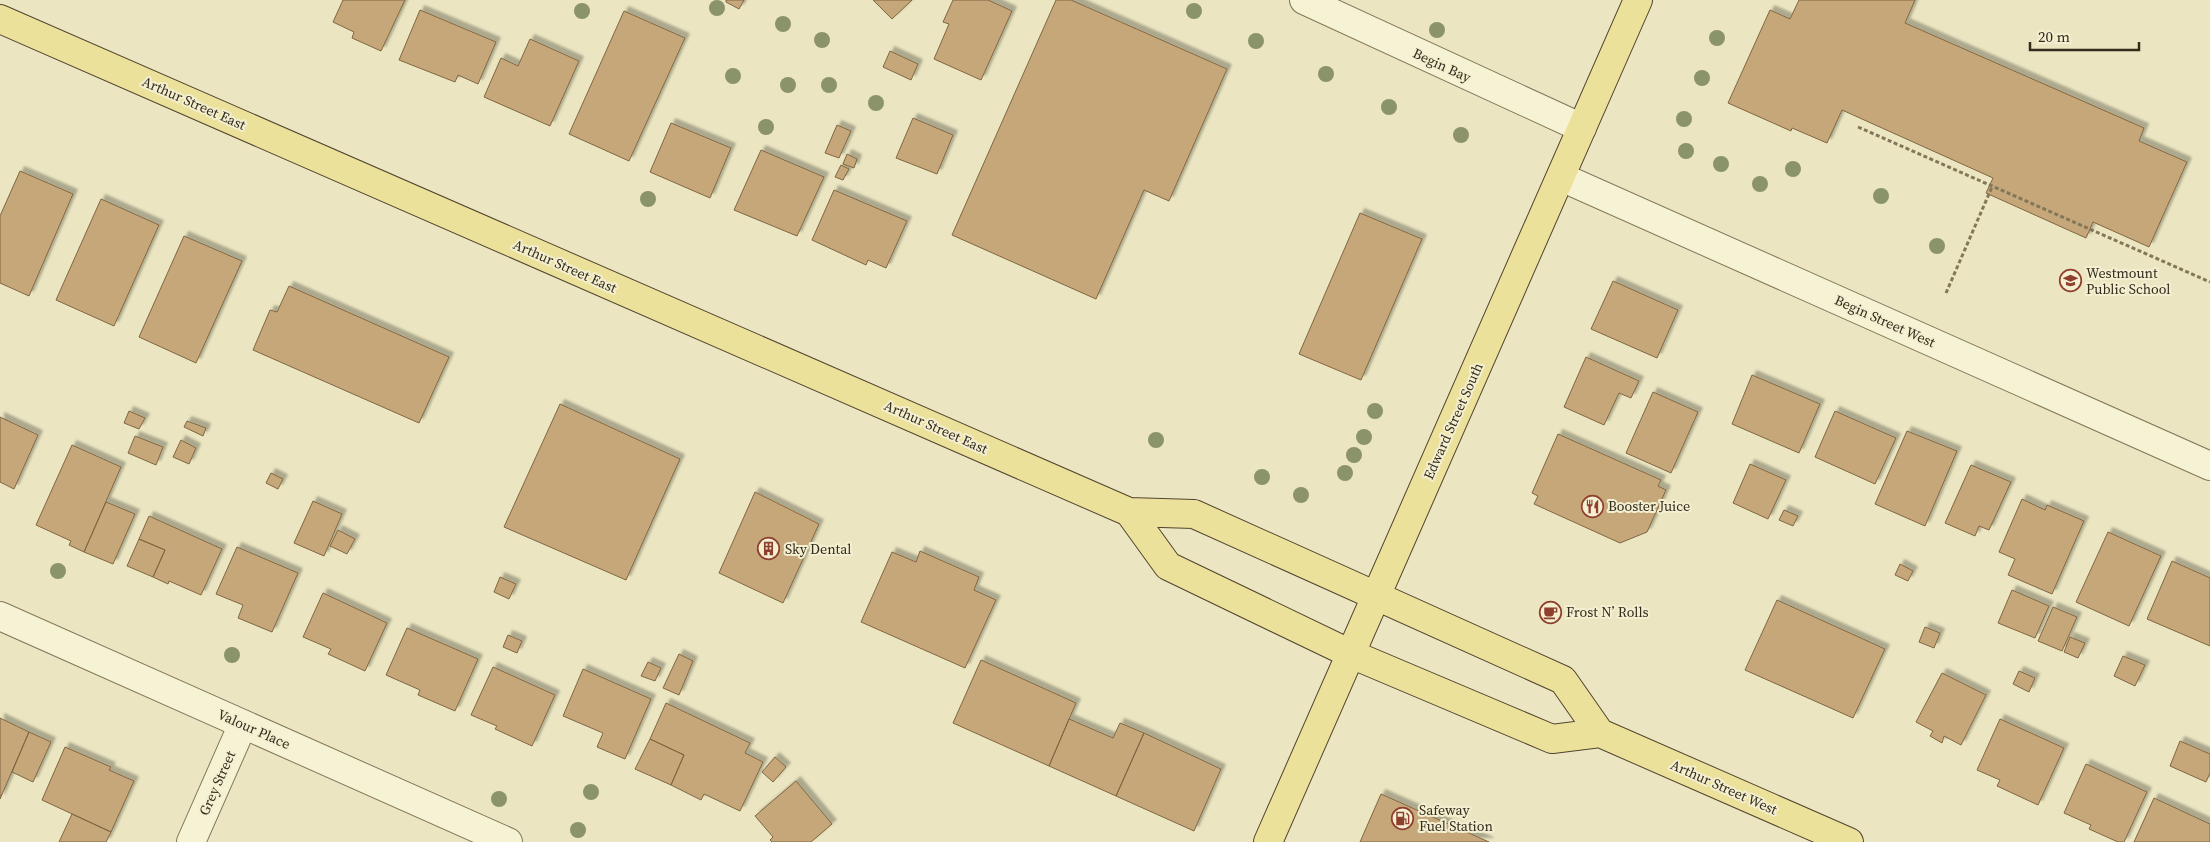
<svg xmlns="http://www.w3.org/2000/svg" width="2210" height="842" font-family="'Source Serif 4',serif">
<defs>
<filter id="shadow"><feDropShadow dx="4.5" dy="-4.5" stdDeviation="1" flood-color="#0004"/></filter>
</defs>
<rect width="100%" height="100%" fill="#ebe6c1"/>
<!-- building -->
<path fill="#c6a779" stroke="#806642" filter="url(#shadow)" d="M343,0H405L381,51L352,38L354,32L333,22Z
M726,0H744L739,9L726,2Z
M873,0H912L892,19Z
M953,0H988L1012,11L981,80L934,59L949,24L943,22Z
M1056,0H1071L1227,69L1169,201L1144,190L1096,299L952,235Z
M1799,0H1915L1905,23L2144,128L2139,141L2187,162L2149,247L2093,222L2086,238L1986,193L1993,178L1842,110L1827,143L1792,128L1791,131L1728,103L1770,10L1790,19Z
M420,10L496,42L478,84L458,75L455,82L399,60Z
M624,11L685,38L629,161L569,134Z
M530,39L579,61L550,126L484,97L501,58L518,66Z
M890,51L918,64L911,80L883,67Z
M913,118L953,135L937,174L896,158Z
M671,123L731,148L710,198L650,172Z
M837,125L851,131L839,158L825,153Z
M761,150L824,177L797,236L734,210Z
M847,154L857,159L854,168L843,164Z
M841,165L849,169L843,180L835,177Z
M20,171L73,194L29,296L0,283V216Z
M834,190L907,221L886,268L868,260L866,265L812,240Z
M101,199L159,225L114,326L56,300Z
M1360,213L1422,239L1361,380L1299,354Z
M184,236L242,261L196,363L139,337Z
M1613,281L1678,310L1657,358L1591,329Z
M289,286L449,357L419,423L253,350L270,310L277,312Z
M1586,357L1639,381L1631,398L1619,393L1604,425L1564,407Z
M1752,375L1820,404L1799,453L1732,424Z
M1653,392L1698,412L1671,473L1626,453Z
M560,404L680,459L626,580L504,527Z
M129,411L145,418L139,429L124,423Z
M1835,411L1896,438L1875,484L1815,457Z
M0,417L38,435L14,489L0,482Z
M187,421L206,428L203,436L184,427Z
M1907,431L1957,451L1925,526L1875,504Z
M1558,434L1661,480L1658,486L1666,490L1647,532L1620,543L1534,504L1538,496L1532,493Z
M135,436L163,447L156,465L128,453Z
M181,440L196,448L189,464L173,457Z
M72,445L121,467L84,552L69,545L71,541L36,525Z
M1750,464L1786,480L1768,519L1733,503Z
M1971,465L2011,482L1989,530L1979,526L1975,536L1945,523Z
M271,473L283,479L278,489L266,483Z
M755,492L819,524L783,603L719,573Z
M2022,499L2045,510L2047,505L2084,521L2052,594L2008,575L2015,559L1999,552Z
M313,501L342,514L324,556L294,543Z
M106,502L135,514L113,564L84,552Z
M1784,510L1798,516L1793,526L1779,520Z
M149,516L222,549L201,595L169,581L168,584L153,577L165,550L139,539Z
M338,530L355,539L347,554L330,546Z
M2108,532L2161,556L2129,626L2076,602Z
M139,539L165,550L153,577L127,566Z
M237,547L298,573L272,632L238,618L243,605L216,594Z
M920,551L979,577L974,590L996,600L965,668L861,622L892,552L916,562Z
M2172,561L2210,578V646L2147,619Z
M1900,564L1913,571L1908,581L1895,575Z
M500,577L516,584L509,599L494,592Z
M2012,590L2049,606L2035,638L1998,623Z
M323,593L387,623L365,671L328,654L331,649L303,637Z
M1777,600L1885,649L1853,718L1745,670Z
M2053,607L2077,617L2062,651L2038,641Z
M1925,627L1940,633L1934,648L1919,642Z
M407,628L478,659L455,711L418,695L420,690L386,675Z
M508,635L522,641L517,653L503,647Z
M2070,637L2085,643L2078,658L2064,652Z
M679,654L693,661L679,695L663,688Z
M2123,656L2145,665L2135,686L2114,676Z
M981,660L1076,703L1049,766L953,723Z
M648,662L661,668L655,681L641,676Z
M493,667L555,695L532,746L495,729L497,726L471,715Z
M583,669L651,699L625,759L597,747L603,733L563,716Z
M2019,671L2035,678L2029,692L2013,684Z
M1942,673L1986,695L1961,745L1944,736L1942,743L1930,736L1933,731L1916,722Z
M666,703L750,743L745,753L763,762L740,811L704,794L701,800L671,785L684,755L650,739Z
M0,718L29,732L0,799Z
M1069,719L1113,738L1120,723L1144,733L1116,796L1049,766Z
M2000,719L2064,748L2038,805L1997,786L2000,780L1977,770Z
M29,732L51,742L33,782L12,772Z
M1144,733L1221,769L1194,831L1116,796Z
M650,739L684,755L671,785L635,769Z
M2180,741L2210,754V773L2206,782L2170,766Z
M65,747L111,767L109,770L134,781L111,832L42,800Z
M775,757L786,767L773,782L762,772Z
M2086,764L2147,792L2124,842H2118L2089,829L2091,825L2064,813Z
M796,781L832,824L811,842H772L770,840L773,837L755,816Z
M1381,794L1489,842H1360Z
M2154,798L2210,824V842H2134Z
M72,814L111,832L106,842H59Z"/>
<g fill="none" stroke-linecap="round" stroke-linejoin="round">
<defs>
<path id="minor" d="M1304,0L1582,128
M1561,177L2210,466
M0,616L508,842
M191,842L243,724"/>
<path id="major" d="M0,19L1129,512L1194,514L1563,680L1600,733
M1129,512L1168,566L1351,654L1552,739L1600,733L1849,842
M1268,842L1638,0"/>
</defs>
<!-- minor casing -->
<use href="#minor" stroke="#83775a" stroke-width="30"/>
<!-- major casing -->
<use href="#major" stroke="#51442e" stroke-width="30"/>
<!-- path -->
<path stroke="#83775a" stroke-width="3" stroke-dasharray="4 2.5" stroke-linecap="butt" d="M1858,127L2210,282
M1946,293L1992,187"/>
<!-- minor -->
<use href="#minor" stroke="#f6f2d4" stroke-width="28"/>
<!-- major -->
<use href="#major" stroke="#ece19b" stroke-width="28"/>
</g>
<!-- trees -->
<g fill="#8b936b">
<circle cx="717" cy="8" r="8"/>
<circle cx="582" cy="11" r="8"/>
<circle cx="1194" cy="11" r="8"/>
<circle cx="783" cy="24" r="8"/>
<circle cx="1437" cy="30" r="8"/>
<circle cx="1717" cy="38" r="8"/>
<circle cx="822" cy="40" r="8"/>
<circle cx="1256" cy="41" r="8"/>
<circle cx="1326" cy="74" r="8"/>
<circle cx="733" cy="76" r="8"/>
<circle cx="1702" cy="78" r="8"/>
<circle cx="788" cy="85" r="8"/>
<circle cx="829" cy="85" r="8"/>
<circle cx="876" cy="103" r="8"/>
<circle cx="1389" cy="107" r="8"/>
<circle cx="1684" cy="119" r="8"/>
<circle cx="766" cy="127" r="8"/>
<circle cx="1461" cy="135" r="8"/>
<circle cx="1686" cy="151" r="8"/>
<circle cx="1721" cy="164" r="8"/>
<circle cx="1793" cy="169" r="8"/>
<circle cx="1760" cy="184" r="8"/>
<circle cx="1881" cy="196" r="8"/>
<circle cx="648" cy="199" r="8"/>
<circle cx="1937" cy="246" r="8"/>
<circle cx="1375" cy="411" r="8"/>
<circle cx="1364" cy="437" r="8"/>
<circle cx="1156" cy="440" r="8"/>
<circle cx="1354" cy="455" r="8"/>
<circle cx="1345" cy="473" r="8"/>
<circle cx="1262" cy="477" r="8"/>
<circle cx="1301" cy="495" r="8"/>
<circle cx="58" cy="571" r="8"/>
<circle cx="232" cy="655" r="8"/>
<circle cx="591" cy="792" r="8"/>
<circle cx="499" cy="799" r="8"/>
<circle cx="578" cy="830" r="8"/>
</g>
<!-- icons -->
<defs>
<symbol id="school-ring" viewBox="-11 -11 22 22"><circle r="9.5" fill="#f3efd0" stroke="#8e3f2e" stroke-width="1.5"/><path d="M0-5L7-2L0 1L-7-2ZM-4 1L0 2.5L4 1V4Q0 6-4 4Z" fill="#8e3f2e"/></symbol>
<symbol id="restaurant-ring" viewBox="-11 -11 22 22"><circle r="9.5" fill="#f3efd0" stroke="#8e3f2e" stroke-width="1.5"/><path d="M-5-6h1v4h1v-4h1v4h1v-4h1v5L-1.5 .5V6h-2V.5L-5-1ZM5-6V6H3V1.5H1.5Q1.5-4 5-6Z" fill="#8e3f2e"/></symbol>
<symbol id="building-ring" viewBox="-11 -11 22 22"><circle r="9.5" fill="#f3efd0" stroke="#8e3f2e" stroke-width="1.5"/><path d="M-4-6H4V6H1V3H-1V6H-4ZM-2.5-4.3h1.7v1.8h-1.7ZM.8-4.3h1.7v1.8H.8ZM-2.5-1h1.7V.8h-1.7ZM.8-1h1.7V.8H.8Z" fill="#8e3f2e"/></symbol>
<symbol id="cafe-ring" viewBox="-11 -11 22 22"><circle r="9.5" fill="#f3efd0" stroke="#8e3f2e" stroke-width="1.5"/><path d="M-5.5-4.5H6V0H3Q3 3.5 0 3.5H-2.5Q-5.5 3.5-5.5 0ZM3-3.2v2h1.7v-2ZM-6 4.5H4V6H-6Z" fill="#8e3f2e"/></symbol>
<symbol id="fuel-ring" viewBox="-11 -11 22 22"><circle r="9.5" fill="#f3efd0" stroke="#8e3f2e" stroke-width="1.5"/><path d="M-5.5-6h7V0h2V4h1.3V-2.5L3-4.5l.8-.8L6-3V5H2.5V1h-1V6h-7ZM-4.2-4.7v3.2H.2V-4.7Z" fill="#8e3f2e"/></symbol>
</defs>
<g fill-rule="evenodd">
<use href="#school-ring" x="2058" y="268" width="25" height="25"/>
<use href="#restaurant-ring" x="1580" y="494" width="25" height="25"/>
<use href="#building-ring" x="756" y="536" width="25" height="25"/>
<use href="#cafe-ring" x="1538" y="600" width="25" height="25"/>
<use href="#fuel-ring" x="1390" y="806" width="25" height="25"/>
</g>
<g text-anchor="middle" stroke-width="4" stroke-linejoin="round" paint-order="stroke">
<!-- street labels -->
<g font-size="14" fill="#332c1d" stroke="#f3efd0">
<text transform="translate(1442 65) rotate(25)" y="5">Begin Bay</text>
<text transform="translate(194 103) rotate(24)" y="5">Arthur Street East</text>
<text transform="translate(565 266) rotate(24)" y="5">Arthur Street East</text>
<text transform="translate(1885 321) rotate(24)" y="5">Begin Street West</text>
<text transform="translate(1453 421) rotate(-66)" y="5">Edward Street South</text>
<text transform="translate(936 427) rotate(24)" y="5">Arthur Street East</text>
<text transform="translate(254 729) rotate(24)" y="5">Valour Place</text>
<text transform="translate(217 783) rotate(-66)" y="5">Grey Street</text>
<text transform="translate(1724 787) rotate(24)" y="5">Arthur Street West</text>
</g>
<!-- poi labels -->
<g font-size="14" fill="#332c1d" stroke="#f3efd0" text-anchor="start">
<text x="2086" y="278">Westmount<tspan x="2086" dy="16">Public School</tspan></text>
<text x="1608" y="511">Booster Juice</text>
<text x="785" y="554">Sky Dental</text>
<text x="1566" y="617">Frost N’ Rolls</text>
<text x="1419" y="815">Safeway<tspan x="1419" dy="16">Fuel Station</tspan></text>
</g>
</g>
<!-- scale -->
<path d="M2030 42v8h109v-8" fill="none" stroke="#332c1d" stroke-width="2.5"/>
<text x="2038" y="42" font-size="15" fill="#332c1d" stroke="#f3efd0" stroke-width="4" paint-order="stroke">20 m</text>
</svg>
